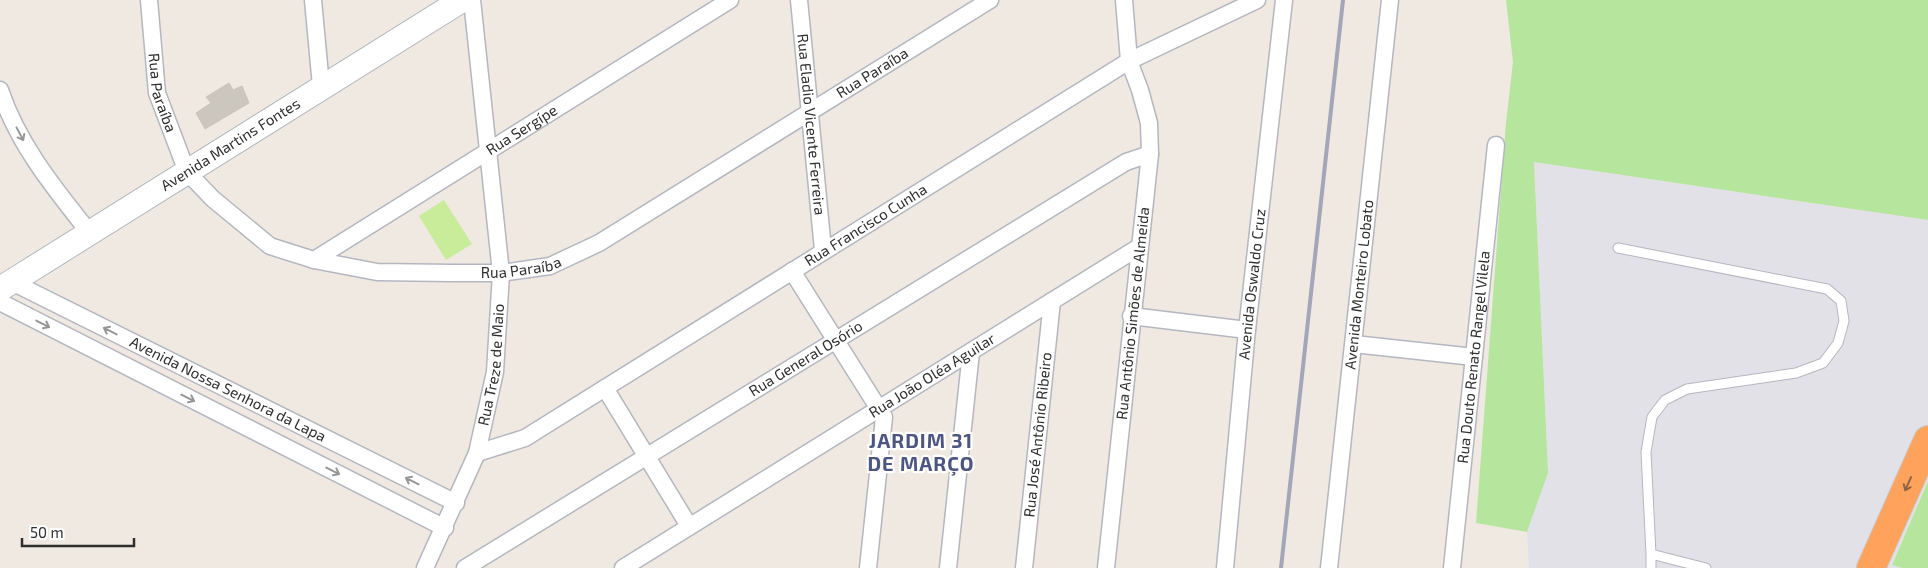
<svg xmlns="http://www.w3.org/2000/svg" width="1928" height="568" font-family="'Exo 2',sans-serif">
<rect width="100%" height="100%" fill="#efe9e1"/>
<!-- industrial -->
<path fill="#e3e1e8" d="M1534,162L1928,220V481L1892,565L1902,568H1529L1527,532L1548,473Z"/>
<!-- green -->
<path fill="#b6e59e" d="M1506,0H1928V220L1534,162L1548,473L1527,532L1476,523L1506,123L1513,62Z
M1928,481V568H1902L1892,565Z"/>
<!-- pitch -->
<path fill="#c9ec9a" d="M444,200L472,244L446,260L419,216Z"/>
<!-- building -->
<path fill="#cbc7bf" stroke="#cbc5ba" d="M229,83L233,90L242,86L249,103L205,129L196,113L211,103L206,97Z"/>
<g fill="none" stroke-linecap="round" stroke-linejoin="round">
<defs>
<path id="lane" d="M1618,248L1827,289L1841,301L1844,321L1838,343L1823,363L1796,373L1687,389L1665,400L1652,417L1646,452L1651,554L1706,568
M1651,554V568"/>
<g id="street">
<path id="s1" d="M149,0L157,93L187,172L213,199L270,246L314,260L377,272L452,273H501L550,266L599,243L990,0"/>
<path d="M313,0L321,86"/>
<path id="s2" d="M799,0L823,250"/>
<path d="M0,90C18,144 54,188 89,232"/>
<path id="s3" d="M314,260L730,0"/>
<path d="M792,271L884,417L868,568"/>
<path id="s4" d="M12,282L456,503"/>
<path d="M0,302L445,528"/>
<path d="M1131,316L1247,330"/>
<path d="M1354,344L1474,357"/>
<path d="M605,388L689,526"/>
<path id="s5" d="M477,453L525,438L1129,61L1257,0"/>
<path id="s6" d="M425,568L477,453L495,372L501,273L472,0"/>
<path id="s7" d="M465,568L1126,162L1150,154"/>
<path id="s8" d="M623,568L1139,247"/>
<path d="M948,568L971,352"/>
<path id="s9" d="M1024,568L1052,301"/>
<path id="s10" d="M1106,568L1150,154L1149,123L1140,90L1129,61L1124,0"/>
<path id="s11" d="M1225,568L1247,330L1284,0"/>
<path id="s12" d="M1329,568L1390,0"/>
<path id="s13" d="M1452,568L1496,145"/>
</g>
<g id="secondary">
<path id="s14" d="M0,289L462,0"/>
</g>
<path id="highway" d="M1871,568L1928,440"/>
</defs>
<!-- lane casing -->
<use href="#lane" stroke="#b4b7c1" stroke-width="11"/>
<!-- street casing -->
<use href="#street" stroke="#b4b7c1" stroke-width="19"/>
<!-- secondary casing -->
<use href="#secondary" stroke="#b4b7c1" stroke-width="26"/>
<!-- highway casing -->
<use href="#highway" stroke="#c9c9c9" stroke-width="30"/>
<!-- lane -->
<use href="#lane" stroke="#fff" stroke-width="9"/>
<!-- street -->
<use href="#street" stroke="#fff" stroke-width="16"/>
<!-- secondary -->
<use href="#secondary" stroke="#fff" stroke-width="24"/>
<!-- highway -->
<use href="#highway" stroke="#ffa35c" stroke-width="28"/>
<!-- rail -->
<path stroke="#a3a6b8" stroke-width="4" d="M1281,568L1343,0"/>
</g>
<!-- one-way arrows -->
<defs><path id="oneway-shaft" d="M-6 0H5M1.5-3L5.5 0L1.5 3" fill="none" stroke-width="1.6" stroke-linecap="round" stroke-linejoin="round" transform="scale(1.25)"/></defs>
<g stroke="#969696">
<use href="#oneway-shaft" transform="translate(20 134) rotate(62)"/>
<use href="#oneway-shaft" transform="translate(43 324) rotate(27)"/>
<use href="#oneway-shaft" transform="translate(110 331) rotate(-153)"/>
<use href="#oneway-shaft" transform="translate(188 398) rotate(27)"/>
<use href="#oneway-shaft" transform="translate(333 471) rotate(27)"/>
<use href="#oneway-shaft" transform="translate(412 481) rotate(-153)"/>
</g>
<use stroke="#8c6343" href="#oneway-shaft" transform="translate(1908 484) rotate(114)"/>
<g text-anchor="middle" stroke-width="4.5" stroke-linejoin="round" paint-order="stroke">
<!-- street labels -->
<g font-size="15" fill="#2e2e2e" stroke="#fff">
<text dy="5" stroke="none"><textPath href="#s1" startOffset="949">Rua Paraíba</textPath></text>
<text dy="5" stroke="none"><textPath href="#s1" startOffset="94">Rua Paraíba</textPath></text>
<text dy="5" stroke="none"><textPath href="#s2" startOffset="125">Rua Eladio Vicente Ferreira</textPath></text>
<text dy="5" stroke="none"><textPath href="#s3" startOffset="245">Rua Sergípe</textPath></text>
<text dy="5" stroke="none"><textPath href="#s14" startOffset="272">Avenida Martins Fontes</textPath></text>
<text dy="5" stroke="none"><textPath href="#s5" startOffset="452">Rua Francisco Cunha</textPath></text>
<text dy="5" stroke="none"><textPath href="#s1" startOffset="544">Rua Paraíba</textPath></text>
<text dy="5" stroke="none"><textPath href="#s11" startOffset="285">Avenida Oswaldo Cruz</textPath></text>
<text dy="5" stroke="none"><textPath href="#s12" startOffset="285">Avenida Monteiro Lobato</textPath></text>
<text dy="5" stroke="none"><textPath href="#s10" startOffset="256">Rua Antônio Simões de Almeida</textPath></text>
<text dy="5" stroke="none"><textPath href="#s13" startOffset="212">Rua Douto Renato Rangel Vilela</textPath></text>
<text dy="5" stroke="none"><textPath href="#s7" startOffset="400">Rua General Osório</textPath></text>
<text dy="5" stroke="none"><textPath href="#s6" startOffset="216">Rua Treze de Maio</textPath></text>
<text dy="5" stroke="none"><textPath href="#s8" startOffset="364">Rua João Oléa Aguilar</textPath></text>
<text dy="5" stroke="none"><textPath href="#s4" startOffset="241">Avenida Nossa Senhora da Lapa</textPath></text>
<text dy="5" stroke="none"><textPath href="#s9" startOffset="134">Rua José Antônio Ribeiro</textPath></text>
</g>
<!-- district labels -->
<g font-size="20" font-weight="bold" letter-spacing="1" fill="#4d5680" stroke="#fff">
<text x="921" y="448">JARDIM 31<tspan x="921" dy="23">DE MARÇO</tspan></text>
</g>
</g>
<!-- scale -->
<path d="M22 538v8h112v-8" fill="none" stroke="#2e2e2e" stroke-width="2.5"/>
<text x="30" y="538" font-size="15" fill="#2e2e2e" stroke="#ffffff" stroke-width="4" paint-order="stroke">50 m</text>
</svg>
